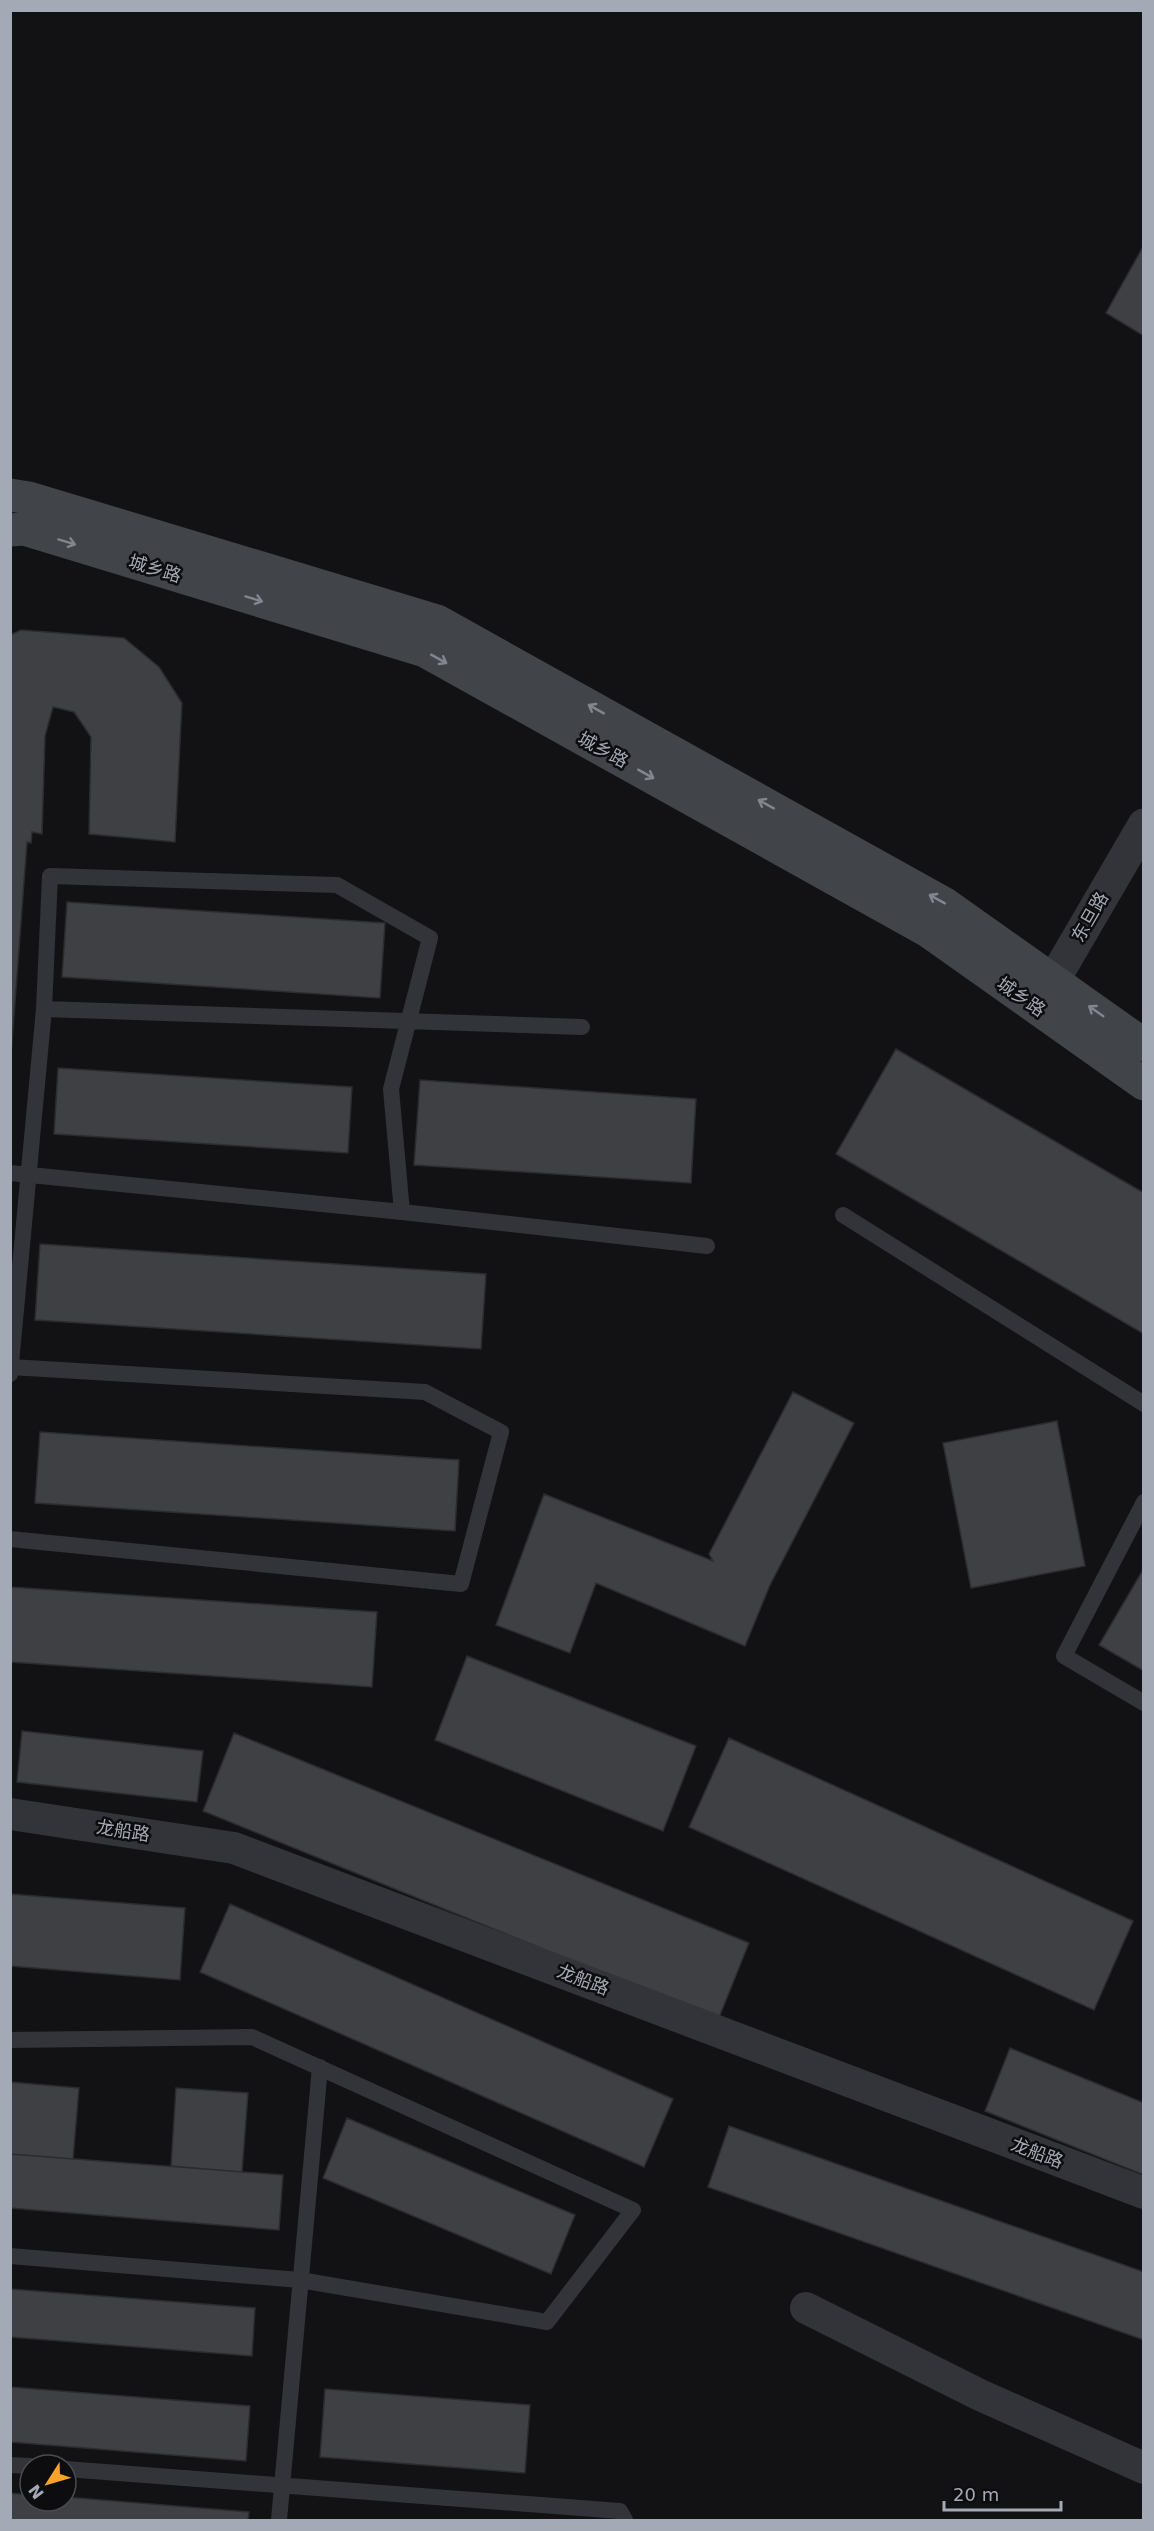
<svg xmlns="http://www.w3.org/2000/svg" width="1154" height="2531" font-family="'DejaVu Sans','Noto Sans SC',sans-serif">
<rect width="100%" height="100%" fill="#121214"/>
<!-- building -->
<path fill="#3e4044" stroke="#2c2c30" stroke-width="1.5" d="M1144,245V336L1106,313Z
M21,630L124,638L159,667L182,703L175,842L89,834L91,737L74,712L53,707L45,736L42,834L32,832L31,843L27,842L10,1069V635Z
M67,902L385,923L380,998L62,977Z
M896,1049L1144,1193V1334L836,1154Z
M58,1068L352,1087L348,1153L54,1134Z
M420,1080L696,1099L691,1183L414,1165Z
M40,1244L486,1274L481,1349L35,1320Z
M793,1392L854,1423L770,1585L745,1646L596,1583L570,1653L496,1625L544,1494L713,1561L709,1554Z
M1057,1421L1085,1566L971,1588L943,1443Z
M40,1432L459,1460L455,1531L35,1503Z
M1144,1568V1671L1099,1645Z
M10,1587L377,1612L372,1687L10,1662Z
M467,1656L696,1746L663,1831L435,1740Z
M22,1731L203,1751L197,1802L17,1782Z
M234,1733L749,1943L718,2020L203,1811Z
M729,1738L1133,1921L1094,2010L689,1827Z
M10,1894L185,1908L180,1980L10,1966Z
M230,1904L673,2099L644,2167L200,1972Z
M1010,2048L1144,2103V2175L985,2111Z
M10,2082L79,2088L73,2159L10,2154Z
M176,2088L248,2093L242,2172L171,2166Z
M347,2118L575,2215L551,2274L323,2178Z
M729,2126L1144,2272V2340L708,2187Z
M10,2154L283,2175L279,2230L10,2208Z
M10,2289L255,2308L252,2356L10,2337Z
M10,2387L250,2406L246,2461L10,2442Z
M325,2389L530,2405L525,2473L320,2457Z
M10,2493L30,2495V2501H66V2497L249,2512L248,2520H10Z"/>
<g fill="none" stroke-linecap="round" stroke-linejoin="round">
<!-- service -->
<path stroke="#333439" stroke-width="16" d="M44,1009L582,1027
M10,1173L402,1212L707,1246
M843,1215L1144,1404
M10,1374L44,1009L50,876L337,885L430,938L391,1089L402,1212
M1144,1502L1064,1656L1144,1703
M10,1539L461,1584L501,1432L425,1392L11,1367
M10,2040L252,2037L633,2210L547,2322L300,2280L10,2256
M10,2465L30,2466
M66,2469L620,2511L625,2520
M279,2520L320,2067"/>
<!-- minor -->
<path stroke="#333439" stroke-width="32" d="M10,1814L234,1848L1144,2193
M806,2308L980,2395L1144,2468"/>
<!-- tertiary -->
<path stroke="#333439" stroke-width="33" d="M1042,1007L1053,981L1144,825"/>
<!-- secondary -->
<path stroke="#414449" stroke-width="33" d="M10,495L29,498L437,621L945,904L1144,1045
M10,530L24,529L425,651L928,931L1144,1084"/>
</g>
<!-- one-way arrows -->
<defs><path id="oneway-shaft" d="M-6 0H5M1.5-3L5.5 0L1.5 3" fill="none" stroke-width="1.6" stroke-linecap="round" stroke-linejoin="round" transform="scale(1.5)"/></defs>
<g stroke="#81868f">
<use href="#oneway-shaft" transform="translate(67 542) rotate(17)"/>
<use href="#oneway-shaft" transform="translate(254 599) rotate(17)"/>
<use href="#oneway-shaft" transform="translate(439 659) rotate(29)"/>
<use href="#oneway-shaft" transform="translate(596 709) rotate(-151)"/>
<use href="#oneway-shaft" transform="translate(646 774) rotate(29)"/>
<use href="#oneway-shaft" transform="translate(766 804) rotate(-151)"/>
<use href="#oneway-shaft" transform="translate(937 899) rotate(-151)"/>
<use href="#oneway-shaft" transform="translate(1096 1011) rotate(-145)"/>
</g>
<g text-anchor="middle" stroke-width="5" stroke-linejoin="round" paint-order="stroke">
<!-- street labels -->
<g font-size="18" fill="#a3aab5" stroke="#0d0d0f">
<text transform="translate(155 569) rotate(17)" y="6">城乡路</text>
<text transform="translate(603 750) rotate(29)" y="6">城乡路</text>
<text transform="translate(1090 917) rotate(-60)" y="6">东旦路</text>
<text transform="translate(1021 997) rotate(35)" y="6">城乡路</text>
<text transform="translate(123 1831) rotate(9)" y="6">龙船路</text>
<text transform="translate(583 1980) rotate(21)" y="6">龙船路</text>
<text transform="translate(1037 2153) rotate(21)" y="6">龙船路</text>
</g>
</g>
<!-- border -->
<rect width="1154" height="2531" fill="none" stroke="#a3aab5" stroke-width="24"/>
<!-- north arrow -->
<g transform="translate(48 2483) rotate(233)"><circle r="28" fill="#0d0d0f" stroke="#494c51" stroke-width="1.5"/>
<path d="M0-4.5L10 22L0 15L-10 22Z" fill="#f7a327"/>
<text y="-9" font-size="16" font-weight="bold" text-anchor="middle" fill="#a3aab5">N</text>
</g>
<!-- scale -->
<path d="M944 2501v9h117v-9" fill="none" stroke="#a3aab5" stroke-width="3"/>
<text x="953" y="2501" font-size="18" fill="#a3aab5" stroke="#0d0d0f" stroke-width="4.5" paint-order="stroke">20 m</text>
</svg>
